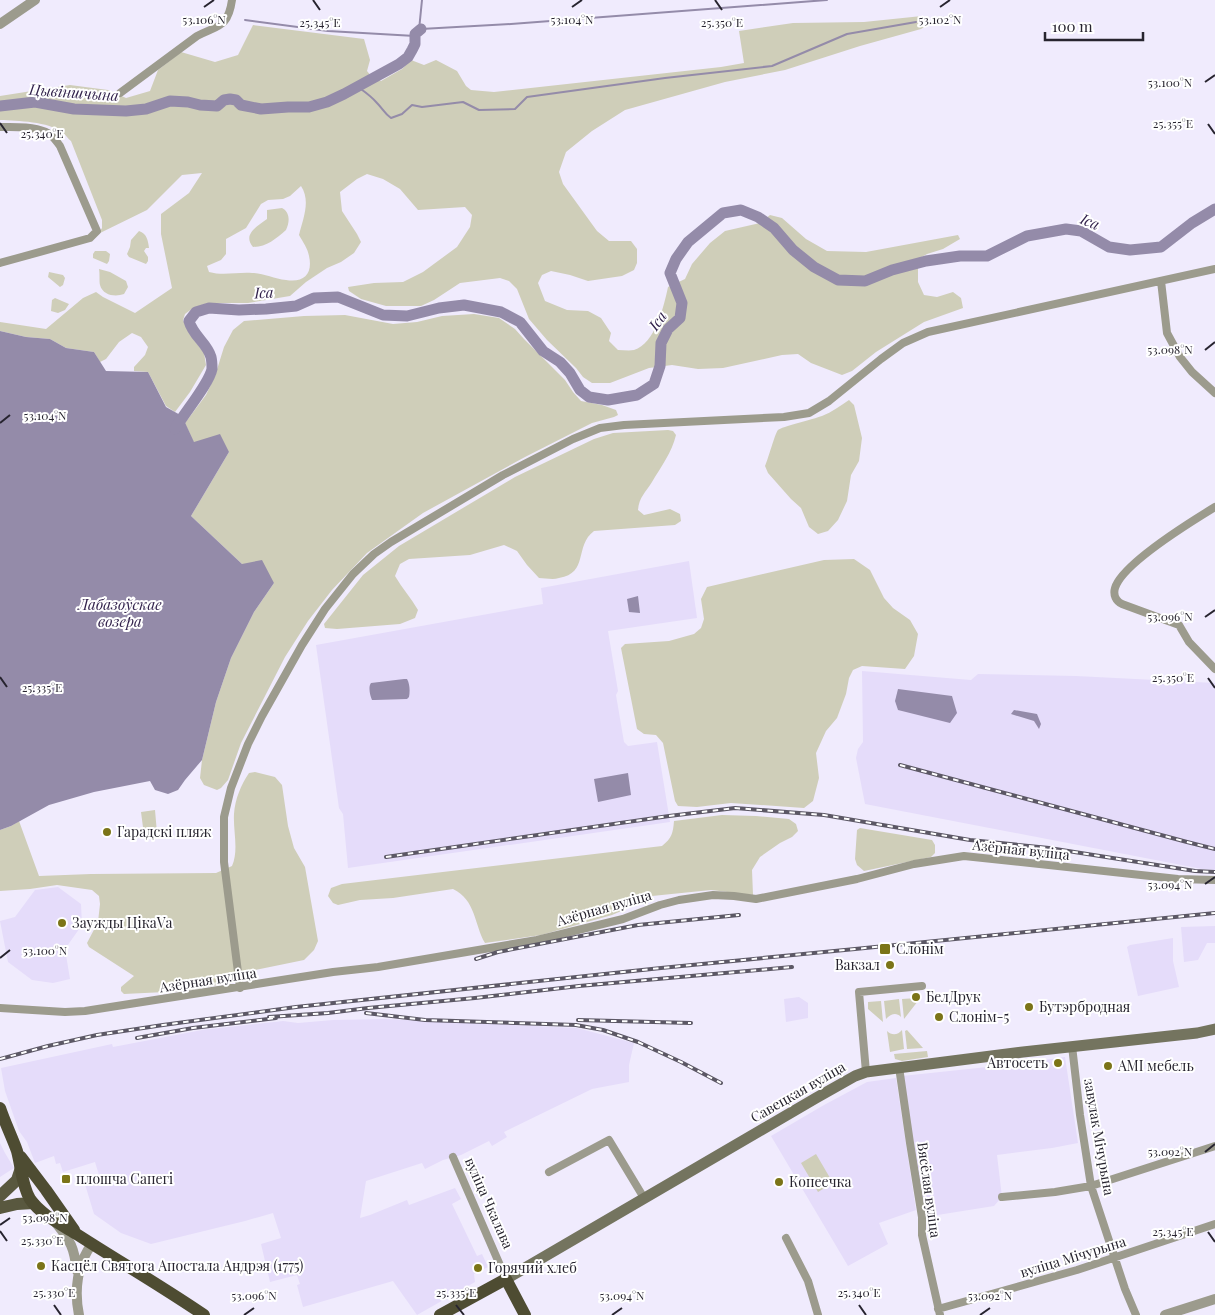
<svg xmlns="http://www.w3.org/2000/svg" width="1215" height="1315" font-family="'Playfair Display',serif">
<rect width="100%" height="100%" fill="#f0ebfd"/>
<!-- built -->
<path fill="#e5dcfa" d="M689,561L697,618L608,631L618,691L616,695L624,742L628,746L657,742L670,822L348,868L343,814L339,808L316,645L543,604L541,588Z
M862,671L971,680L978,674L1076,676L1215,683V870L1202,869L865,804L856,758L858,749L863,742Z
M58,887L81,904L82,925L65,949L70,979L53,983L32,980L8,962L0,921L15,917L35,890Z
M1215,926V943H1207L1198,960L1184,962L1181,927Z
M1173,938V961L1179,987L1138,996L1127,947L1130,945Z
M799,997L808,1003V1018L786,1022L784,999Z
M385,1019L577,1028L634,1043L629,1065V1082L592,1089L504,1132L507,1137L492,1146L489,1141L461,1155L443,1160L425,1169L422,1163L366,1181L360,1218L370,1215L407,1200L409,1205L455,1188L461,1199L452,1204L477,1256L482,1254L488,1267L474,1274L475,1282L417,1315L393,1281L303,1307L297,1285L300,1284L297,1275L270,1282L261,1244L281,1238L273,1213L245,1221L151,1244L121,1233L94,1214L84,1181L99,1175L95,1162L63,1172L60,1163L56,1164L54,1156L35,1163L27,1142L19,1131L5,1091L1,1068L112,1044L113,1047L202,1030L283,1021L298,1023L333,1020Z
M1065,1057L1078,1143L1052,1148L997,1155L1002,1197L994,1206L925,1217L902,1076L1016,1064Z
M896,1078L916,1210L879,1223L888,1244L848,1266L771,1136L824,1105L867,1082Z
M0,1143L5,1153L14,1168L0,1177Z"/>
<!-- green -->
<path fill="#cfceb9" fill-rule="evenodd" d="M922,16L927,20L929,24L921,29L860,46L785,70L725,82L625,110L592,131L566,152L559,172L563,184L597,231L609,241H631L637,249V263L634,270L622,276L588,281L570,275L551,271L542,275L538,283L545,301L567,310L588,311L601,318L611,333L609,341L618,350C623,350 629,351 634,350C655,344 664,306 668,287L685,279L692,264L710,243L725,231L760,223L770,215L782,218L806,239L827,251L866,252L958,235L960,239L943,249L927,254L918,259V282L924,295L937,297L953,292L961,298L963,308L924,322L876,352L852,371L842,375L811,363L798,354L782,355L723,368L698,369L672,365L649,368L610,383H592L583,377L576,368L547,340L529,319L517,289L509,281L500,278L460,283L434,300L421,306H386L361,299L349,291L348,287L374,283L403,282L423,272L457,247L470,227L472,215L465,207L418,210L400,189L383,179L367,174L357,179L340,192L342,211L357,234L361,242L354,253L341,262L327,268L306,282L290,296L248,303H208L193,308L185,314L183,320L189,333L204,353L206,365L190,392L175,412L166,406L148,372L134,371V367L145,355L148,347L141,337L132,333L119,342L106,359L100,362L94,352L66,348L50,339L26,337L0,331V322L46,329L83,298L96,292L103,297L135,313L172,288L161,234V214L189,193L202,173L182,175L147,210L98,234L102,228V220L71,141C68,139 66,135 63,133C48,121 18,121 0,120V96L70,85L108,90L126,98L150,91L158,70L181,52L215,62L238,55L253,25L364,39L370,60L367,71L372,77L381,81L402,69L411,60L424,65L436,60L457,71L466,86L471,90L494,92L721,67L744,63L739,31L793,23L864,22ZM301,186C311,201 303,219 299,235C303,242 308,249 309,256C313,274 304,283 286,280C274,279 263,273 252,273C237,272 223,276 209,272L207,266L221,260L226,254V239L246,228L261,204L268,200L283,199L290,196Z
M282,208C290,212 290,222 286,230C276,239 266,247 253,247C242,234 258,226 267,219V210Z
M139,231C147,234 148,240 149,248H146L144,251L148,257V261L146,264L129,257L127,254L130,247L131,240Z
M95,251H106L110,254L109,261L107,264L93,258V254Z
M99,269L110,272L126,281L128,287L124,294C116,297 103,296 100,285C99,281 100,274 99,269Z
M49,272L63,275L65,278L63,285L60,287L48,277Z
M55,298L69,304L65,310L58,313L51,311L52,300Z
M474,314L499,318L515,329L524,339L565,380L573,392L581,401L602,405L616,410L618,415L614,417L592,423L525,457L423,513L367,553L332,590L308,621L285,657L241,743L228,780L221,788L217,790L204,785L200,778L202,760L216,702L231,658L254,612L274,583L242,564L191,516L229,452L194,443L185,423L206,395L215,376L224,347L233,330L244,321L304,316L345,315L393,324L417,322L442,316Z
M849,400L854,405L862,438L859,461L851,475L847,501L838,520L828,531L818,534L809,527L801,508L791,499L768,473L765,466C768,460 775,433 778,430C781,427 814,419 822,416C832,412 840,406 849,400Z
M668,430L673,431L676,435C672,452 661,467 652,482C646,492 639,497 638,510L644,515L670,509L680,514L681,521L675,525L594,531C574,546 589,573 559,578C553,580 545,578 539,578L527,565L517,551L504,545L470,555L409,559L400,564L395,576C402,588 411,598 418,610L415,618L400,624L337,629L325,628L324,624L363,575L399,546L515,477L594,439L613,433Z
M854,559L870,570L884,598L893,608L910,620L918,634L914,656L905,669L862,666L853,670L849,678L846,694L837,718L826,731L816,753L819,778L813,801L804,808L731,803L697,807L678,806L675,801L663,743L656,735L644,734L637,729L621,648L625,644L669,641L694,634L701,628L704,619L701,599L707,587L824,560Z
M255,772L275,777L282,785L288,826L294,848L305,867L318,941L314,950L304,960L250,971L228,978L218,985L186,991L124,994L121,991V987L134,976L89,947L87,943L98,922L100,904L99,896L92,890L57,885L30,889L0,891V830L11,826L19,821L39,876L91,874L216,873L232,866C239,850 233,831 234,814C235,799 241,785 249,773Z
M155,810L157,833L144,835L141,812Z
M722,815L756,816L789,819L796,824L798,831L792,837L780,843L760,857L752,870L753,895L711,890L652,896L638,901L626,909L612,915L541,935L485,943C474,924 476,900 453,889L393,898L360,900L338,905L333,903L328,896L331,888L342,884L662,846C672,838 673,833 674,821Z
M860,828L932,840L935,845V853L931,857L864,871L857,865L855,859L857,830Z
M917,998L918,1001L904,1019L902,999Z
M899,999L901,1017C896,1012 891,1014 886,1019L884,1001Z
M881,1001L883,1022L868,1009V1002Z
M902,1030L904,1049L890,1052L887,1031C892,1036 898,1035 902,1030Z
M907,1030L923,1048L907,1049L905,1031Z
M927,1051L928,1057L902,1061L895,1059L894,1054Z
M816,1154L833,1183L818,1192L801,1163Z"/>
<!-- water -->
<path fill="#948ba9" d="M0,331L26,337L50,339L66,348L94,352L106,371L148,372L166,407L182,416L194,442L220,434L229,452L191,516L242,564L262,560L274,583L254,612L231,658L216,702L202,760L185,780L178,790L168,794L155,790L150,781L94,792L49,805L11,826L0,830Z
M638,596L640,613L629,612L627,599Z
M404,679H407C410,684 410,692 409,697L407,699L375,700H372C370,695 368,687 371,683Z
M898,689L952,696L957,713L950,723L898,710L895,701Z
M1014,710L1037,714L1041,724L1039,729L1034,721L1011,714Z
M628,773L631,795L598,802L594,779Z"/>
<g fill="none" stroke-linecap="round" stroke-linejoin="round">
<!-- stream -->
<path stroke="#948ba9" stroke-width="2" d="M245,20L328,31L415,36
M421,29L511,24L827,0
M419,30L422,0
M358,87C365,92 371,96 377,103C383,109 384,113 391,118L402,114L412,105L422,107L463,102L479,110L515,109L527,97L665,78L772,66L847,34L916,22"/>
<!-- river -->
<path stroke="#948ba9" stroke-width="11" d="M0,106L35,102L74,109L126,111L146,109L170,101L188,102L200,105L217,106L224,100L230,99L236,100L241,105L261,109L288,107H309L327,102L344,94L399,64L408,57L412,50L415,44V34L421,29
M175,429C184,413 209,384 212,369C212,366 212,361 211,357C207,343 193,336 189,321L196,312L209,308L239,310L266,309L296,306L314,298L338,297L383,315L407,316L439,308L464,305L501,312L520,322L543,351L560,362L570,373L580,390L589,397L608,400L637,395L654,384L660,366L661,343L668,329L680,318L682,303L670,273L676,259L688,242L723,213L741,210L758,217L774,228L793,250L814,267L838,280L865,281L892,270L926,261L960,256H987L1027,236L1066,229L1081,231L1109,247L1130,250L1161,247L1192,223L1215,209"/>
<!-- minor -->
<path stroke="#9c9b8d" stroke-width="8" d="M120,93L197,36C218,25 228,28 232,0
M0,127C14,127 32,126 46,132C52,134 56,141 60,146L97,231L90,238L0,263
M1161,281L1167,333L1180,357L1192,372L1215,393
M1215,507C1192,521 1122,564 1115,588C1113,595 1116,601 1122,604L1179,625L1189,642L1215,669
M240,988L224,862V817L231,788L248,744L262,716L302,645L325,609L353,574L374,554L391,542L503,475L573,439L600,428L624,425L784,417L809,413L829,401L881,359L903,343L928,332L1215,269
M0,1008L65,1012L85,1011L333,972L378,967L537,940L623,919L660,905L679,900L713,895L734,896L756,899L857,879L914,864L964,856L1178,879L1215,880
M1072,1046L1080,1115L1091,1186L1125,1289L1136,1315
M899,1067L910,1143L922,1217V1235L940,1315
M866,1072L859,992L922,986
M453,1157L506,1279
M549,1172L609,1140L644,1198
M1002,1197L1055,1192L1091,1186L1215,1146
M786,1238L808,1281L818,1315
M938,1309L1077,1270L1215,1224"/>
<!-- tertiary -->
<path stroke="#9c9b8d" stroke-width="10" d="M0,24L35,0
M56,1223C71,1242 74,1247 77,1271
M79,1315C74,1291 77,1264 92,1244
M1165,1315L1215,1299"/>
<!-- secondary -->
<path stroke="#74745f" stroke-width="11" d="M506,1279L816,1098L855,1076L866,1072L1023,1052L1197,1033L1215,1029"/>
<!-- primary -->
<path stroke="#59583f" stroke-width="12" d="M0,1196L17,1180L21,1168
M0,1208L17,1204L33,1203"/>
<!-- trunk -->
<path stroke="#4e4c32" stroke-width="12" d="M0,1108C5,1123 12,1137 17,1151C21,1166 22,1186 30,1199C41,1215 62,1225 78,1235C120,1262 163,1287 204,1315
M21,1157L46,1190L74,1230
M440,1315L506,1279L525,1315"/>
<defs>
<path id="rail" d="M900,765L1187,842L1215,849
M386,857L669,816L735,808L824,815L970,840L1049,848L1195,871L1215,872
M476,959L498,952L638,925L739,915
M366,1013L425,1020L576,1025L603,1030L638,1042L681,1062L721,1083
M269,1017L328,1013L368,1008L475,998L579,986L792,967
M578,1020L691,1023
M137,1038L193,1028L276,1018
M0,1059L48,1046L97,1035L163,1025L296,1007L661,968L855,949L1215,913"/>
</defs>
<!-- rail casing -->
<use href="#rail" stroke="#5c5865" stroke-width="4"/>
<!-- rail -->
<use href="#rail" stroke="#fff" stroke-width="2" stroke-dasharray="5.5" stroke-linecap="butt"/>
</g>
<!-- ticks -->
<path fill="none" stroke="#27242f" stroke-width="2" d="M313,0L320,10M715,0L722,10M204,7L214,0M572,7L582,0M940,7L950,0M1205,82L1215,75M0,123L7,133M1208,124L1215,134M1205,350L1215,342M0,423L10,415M1205,617L1215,610M0,677L7,687M1208,678L1215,688M1205,884L1215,877M0,958L10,950M1205,1152L1215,1144M0,1225L10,1218M0,1231L7,1241M1208,1232L1215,1242M54,1305L61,1315M456,1305L464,1315M859,1305L866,1315M244,1315L254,1308M612,1315L622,1308M980,1315L990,1308"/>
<!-- markers -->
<g fill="#7b7418" stroke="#fff" stroke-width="2">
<circle cx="107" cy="832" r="5"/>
<circle cx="62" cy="923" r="5"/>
<rect x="879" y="943" width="12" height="12" rx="2.5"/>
<circle cx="890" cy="965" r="5"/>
<circle cx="916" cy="997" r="5"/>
<circle cx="1029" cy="1007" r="5"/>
<circle cx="939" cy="1017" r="5"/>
<circle cx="1058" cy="1063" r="5"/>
<circle cx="1108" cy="1066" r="5"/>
<rect x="61" y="1174" width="10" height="10" rx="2.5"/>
<circle cx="779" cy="1182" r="5"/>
<circle cx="41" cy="1266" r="5"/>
<circle cx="478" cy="1268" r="5"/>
</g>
<g text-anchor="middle" stroke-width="4" stroke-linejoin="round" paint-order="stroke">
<!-- poi labels -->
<g font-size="14" fill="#27242f" stroke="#fff" text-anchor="start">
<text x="117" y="837">Гарадскі пляж</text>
<text x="72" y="928">Заужды ЦікаVа</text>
<text x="896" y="954">Слонім</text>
<text x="880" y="970" text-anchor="end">Вакзал</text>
<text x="926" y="1002">БелДрук</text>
<text x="1039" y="1012">Бутэрбродная</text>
<text x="949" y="1022">Слонім-5</text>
<text x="1048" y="1068" text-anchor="end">Автосеть</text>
<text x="1118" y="1071">AMI мебель</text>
<text x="76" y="1184">плошча Сапегі</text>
<text x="789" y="1187">Копеечка</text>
<text x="51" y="1271">Касцёл Святога Апостала Андрэя (1775)</text>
<text x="488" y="1273">Горячий хлеб</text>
</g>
<!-- street labels -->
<g font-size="14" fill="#27242f" stroke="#fff">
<text transform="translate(1021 850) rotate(6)" y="5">Азёрная вуліца</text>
<text transform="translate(604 908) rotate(-16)" y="5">Азёрная вуліца</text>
<text transform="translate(208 980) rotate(-9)" y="5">Азёрная вуліца</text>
<text transform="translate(798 1092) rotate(-30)" y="5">Савецкая вуліца</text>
<text transform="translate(1099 1137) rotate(80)" y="5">завулак Мічурына</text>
<text transform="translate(929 1190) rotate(82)" y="5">Вясёлая вуліца</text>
<text transform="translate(489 1203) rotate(66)" y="5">вуліца Чкалава</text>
<text transform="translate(1073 1257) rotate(-17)" y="5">вуліца Мічурына</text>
</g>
<!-- water labels -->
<g font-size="15" font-style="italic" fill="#32224c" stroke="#fff">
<text transform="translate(74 93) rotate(4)" y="5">Цывіншчына</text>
<text transform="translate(1090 222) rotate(23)" y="5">Іса</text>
<text transform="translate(264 293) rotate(-3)" y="5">Іса</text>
<text transform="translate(658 321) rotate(-54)" y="5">Іса</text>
<text x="120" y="610">Лабазоўскае<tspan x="120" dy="17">возера</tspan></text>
</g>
</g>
<g font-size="12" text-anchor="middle" fill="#27242f" stroke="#fff" stroke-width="4" stroke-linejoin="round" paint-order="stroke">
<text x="204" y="24">53.106°N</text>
<text x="572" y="24">53.104°N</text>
<text x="940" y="24">53.102°N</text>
<text x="320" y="27">25.345°E</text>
<text x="722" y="27">25.350°E</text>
<text x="1170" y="87">53.100°N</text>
<text x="1173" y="128">25.355°E</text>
<text x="42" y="138">25.340°E</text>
<text x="1170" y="354">53.098°N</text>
<text x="45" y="420">53.104°N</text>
<text x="1170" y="621">53.096°N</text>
<text x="1173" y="682">25.350°E</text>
<text x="42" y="692">25.335°E</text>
<text x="1170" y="889">53.094°N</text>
<text x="45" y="955">53.100°N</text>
<text x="1170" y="1156">53.092°N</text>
<text x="45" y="1222">53.098°N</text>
<text x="1173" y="1236">25.345°E</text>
<text x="42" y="1245">25.330°E</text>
<text x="54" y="1297">25.330°E</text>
<text x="456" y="1297">25.335°E</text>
<text x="859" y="1297">25.340°E</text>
<text x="254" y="1300">53.096°N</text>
<text x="622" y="1300">53.094°N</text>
<text x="990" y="1300">53.092°N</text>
</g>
<!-- scale -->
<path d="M1045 32v8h98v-8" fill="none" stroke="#27242f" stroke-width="2.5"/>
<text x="1052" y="32" font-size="15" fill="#27242f" stroke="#ffffff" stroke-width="4" paint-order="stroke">100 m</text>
</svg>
